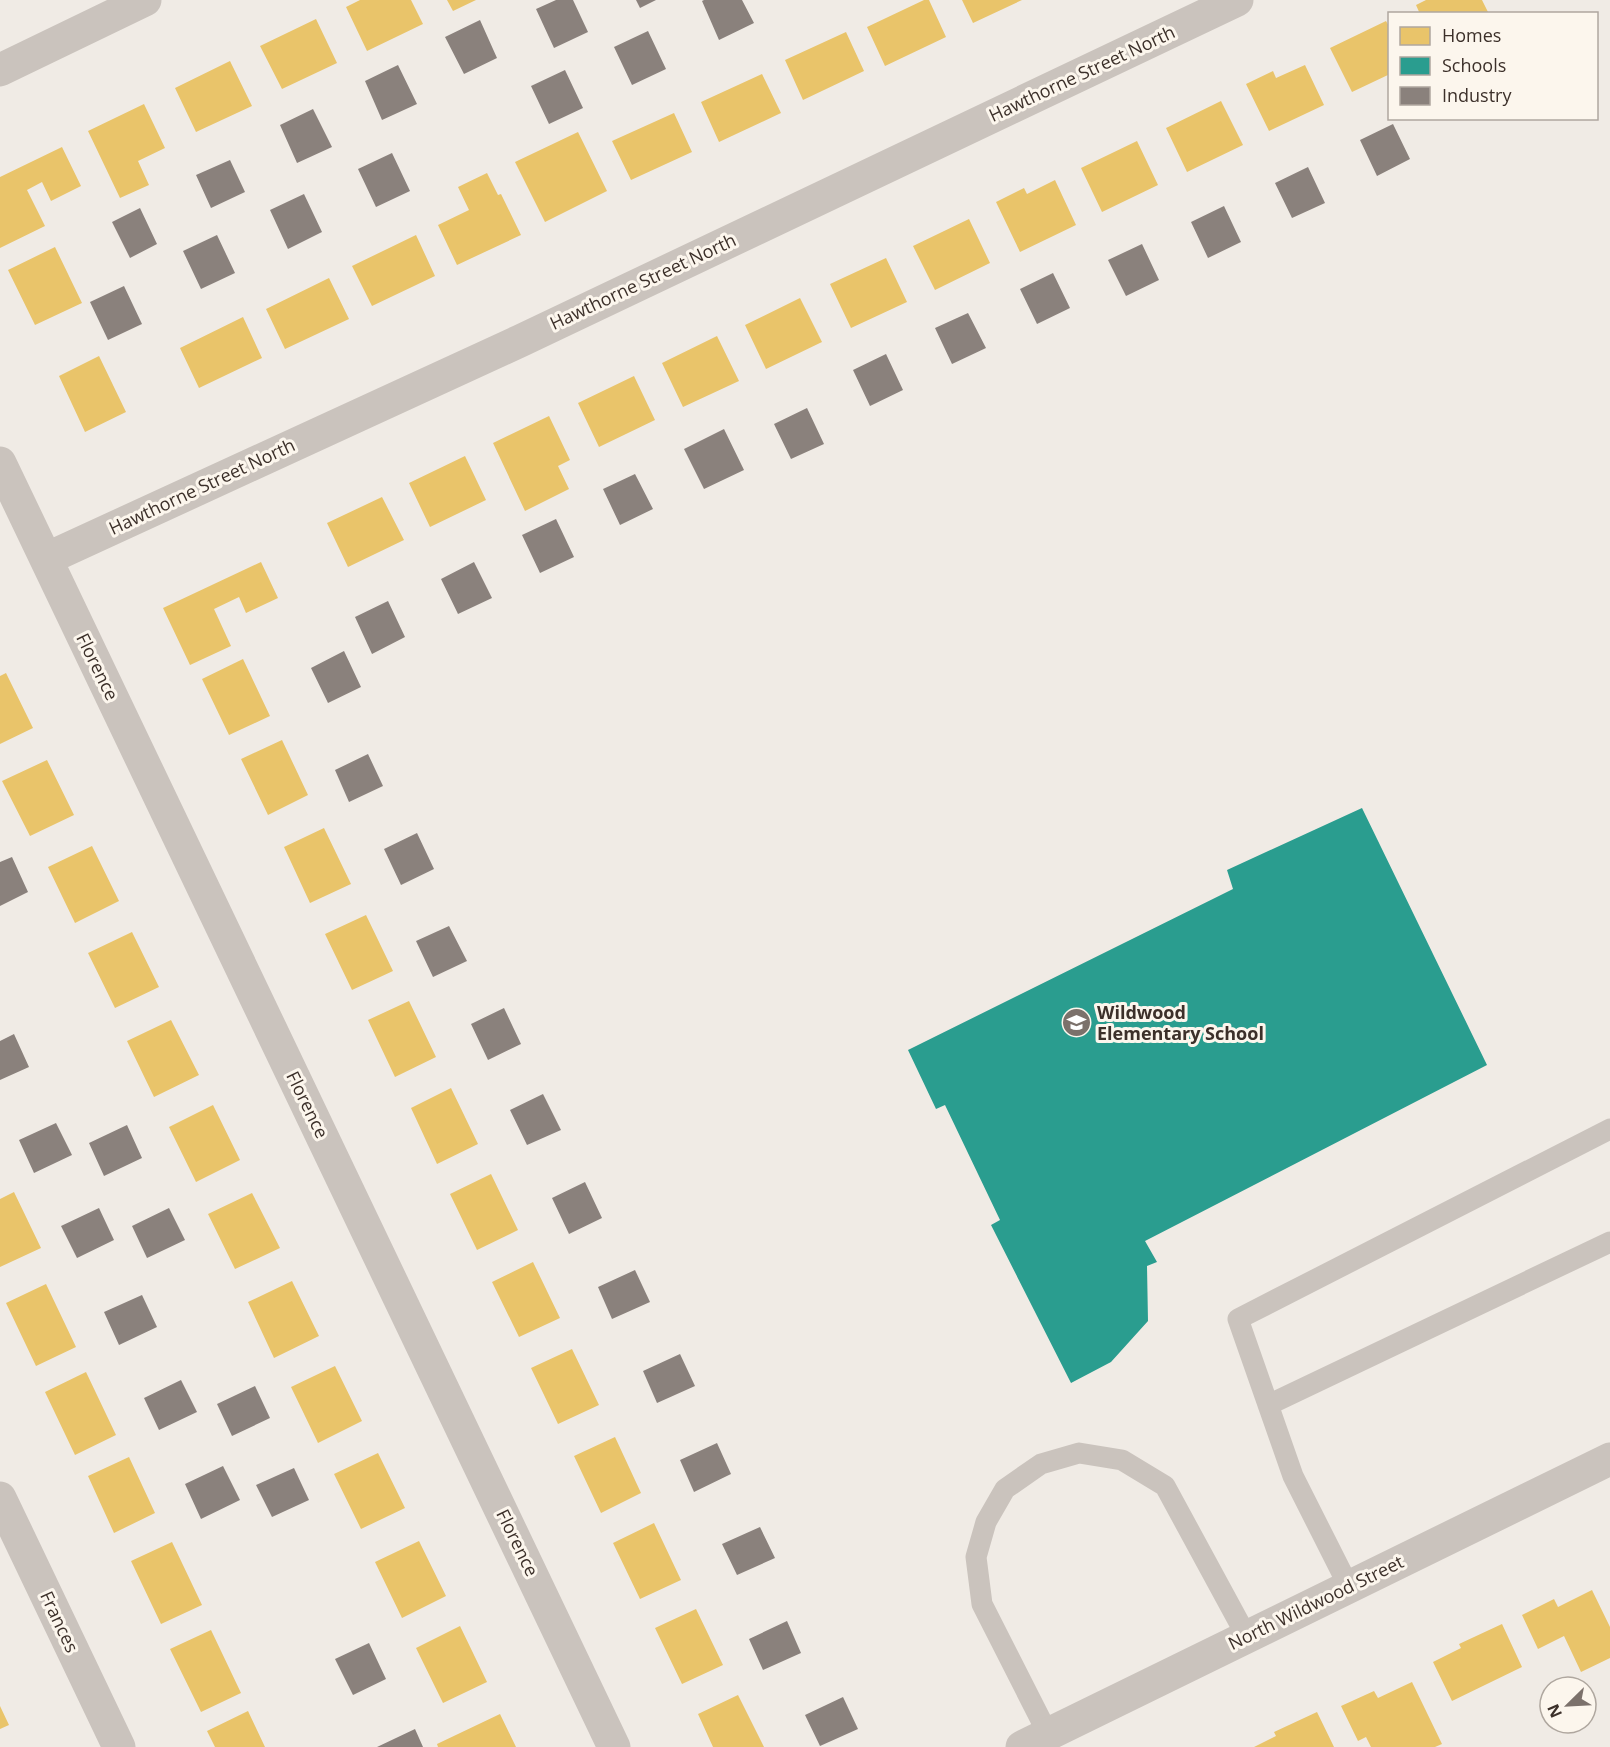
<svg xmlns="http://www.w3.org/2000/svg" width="1610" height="1747" font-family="'Open Sans',sans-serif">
<rect width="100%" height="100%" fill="#f0ebe5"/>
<!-- homes -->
<path fill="#e9c46a" d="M360,0H411L423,24L367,51L346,7Z
M447,0H476L453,11Z
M924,0H929L946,37L885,66L867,27Z
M962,0H1022L973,23Z
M1426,0H1482L1489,14H1420L1416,5Z
M316,19L337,63L282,89L260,46Z
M1386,21L1390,28V74L1352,92L1330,48Z
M846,32L864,71L803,100L785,60Z
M230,61L252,106L196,132L175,88Z
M1305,65L1324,105L1269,131L1246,84L1273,71L1276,78Z
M762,74L781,113L719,142L701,102Z
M1221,101L1243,145L1187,172L1166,128Z
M144,104L165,148L138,161L149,185L120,198L88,131Z
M674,113L692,152L631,180L612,141Z
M578,132L607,191L545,222L515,162Z
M1137,141L1158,185L1102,212L1081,168Z
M62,147L81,186L51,201L42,182L27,190L45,226L0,248V177Z
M487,173L498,195L501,194L521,235L457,265L438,225L469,210L458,187Z
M1055,180L1076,225L1020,252L996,202L1024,188L1027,194Z
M969,219L990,263L935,290L913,246Z
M416,235L435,276L372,306L352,266Z
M55,247L82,303L35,325L8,270Z
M886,258L907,302L851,328L830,284Z
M329,278L349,319L285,349L266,309Z
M800,298L822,342L766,369L745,325Z
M243,317L262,358L199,388L180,348Z
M717,336L739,381L683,407L662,363Z
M99,356L126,412L85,432L59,376Z
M634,376L655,420L599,447L578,403Z
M549,416L570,460L558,466L569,489L525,511L493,443Z
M465,456L486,500L430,527L409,483Z
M382,497L404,540L348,567L327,523Z
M261,562L278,598L246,613L239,597L214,609L231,646L190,665L163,608Z
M243,659L270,716L229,735L202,679Z
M6,673L33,728L0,744V676Z
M282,740L308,795L268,815L241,759Z
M47,760L74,815L30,836L2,781Z
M324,828L351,884L310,903L284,847Z
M92,846L119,901L75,923L48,867Z
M366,915L393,971L352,990L325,934Z
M132,932L159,987L115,1008L88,953Z
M409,1001L436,1057L395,1077L368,1020Z
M171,1020L199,1075L154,1097L127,1041Z
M451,1088L478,1144L437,1164L411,1108Z
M213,1105L240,1160L196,1182L169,1127Z
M491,1174L518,1230L477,1250L450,1194Z
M14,1192L41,1248L0,1267V1199Z
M252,1193L280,1248L235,1269L208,1214Z
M533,1262L560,1318L519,1337L492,1282Z
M292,1281L319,1336L274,1358L248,1302Z
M46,1284L76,1347L36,1366L6,1303Z
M572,1349L599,1405L558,1424L531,1368Z
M335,1366L362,1421L318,1443L291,1387Z
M86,1372L116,1435L75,1455L45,1392Z
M615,1437L641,1493L601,1513L574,1456Z
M378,1453L405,1508L361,1529L334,1474Z
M129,1457L155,1513L114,1533L88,1476Z
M654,1523L681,1580L640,1599L613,1543Z
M419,1541L446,1596L402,1618L375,1562Z
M172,1542L202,1605L161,1624L131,1561Z
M1592,1590L1610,1627V1658L1581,1672L1564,1636L1538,1649L1522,1615L1554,1599L1558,1607Z
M696,1609L723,1665L682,1684L655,1628Z
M1502,1624L1522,1667L1452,1701L1433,1662L1461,1648L1459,1644Z
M460,1626L487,1682L443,1703L416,1648Z
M211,1630L241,1693L201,1712L170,1649Z
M1412,1682L1442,1744L1435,1747H1371L1366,1737L1358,1741L1341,1706L1374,1691L1378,1698Z
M738,1695L764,1747H713L698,1714Z
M0,1706L9,1725L0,1729Z
M248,1711L265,1747H215L207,1731Z
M1317,1712L1334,1747H1254L1276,1736L1274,1732Z
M500,1714L516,1747H438L437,1744Z"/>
<!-- schools -->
<path fill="#2a9d8f" d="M1362,808L1487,1065L1145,1241L1157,1262L1147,1266L1148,1321L1111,1362L1071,1383L991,1225L1000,1220L945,1105L936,1109L908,1050L1233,889L1227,870Z"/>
<!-- industry -->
<path fill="#8a817c" d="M556,0H573L588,32L554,48L536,9Z
M636,0H656L640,8Z
M704,0H742L754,23L719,40L702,1Z
M480,20L497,58L464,74L445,37Z
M648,31L666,69L632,85L614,47Z
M398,65L417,104L382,120L365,81Z
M565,70L583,108L549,124L531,86Z
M313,109L332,147L297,163L280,125Z
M1393,124L1410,159L1377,176L1360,140Z
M392,153L410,191L376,207L358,169Z
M230,160L245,192L211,208L196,175Z
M1308,167L1325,203L1292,218L1275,183Z
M304,194L322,232L288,249L270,210Z
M1224,206L1241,242L1208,258L1191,222Z
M140,208L157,244L130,258L112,222Z
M217,235L235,273L201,289L183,251Z
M1142,244L1159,280L1126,296L1108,260Z
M1053,273L1070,308L1037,324L1020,289Z
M124,286L142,324L108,340L90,302Z
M968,313L986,348L952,364L935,328Z
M886,354L903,390L870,406L853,370Z
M807,408L824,444L791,459L774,424Z
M724,429L744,470L704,489L684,449Z
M635,474L653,509L620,525L603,489Z
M556,519L574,557L540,573L522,535Z
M474,562L492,598L458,614L441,579Z
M388,601L405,637L372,654L355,617Z
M344,651L361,687L328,703L311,668Z
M368,754L383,786L349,802L335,770Z
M417,833L434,869L401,885L384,849Z
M12,857L28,892L0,906V862Z
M449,926L467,961L433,977L416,941Z
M504,1008L521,1044L488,1060L471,1024Z
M14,1034L29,1067L0,1080V1041Z
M543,1094L561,1130L527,1145L510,1110Z
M56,1123L72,1155L34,1173L19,1140Z
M127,1125L142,1158L104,1176L89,1143Z
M585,1182L602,1218L569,1234L552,1198Z
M99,1208L114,1240L77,1258L61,1226Z
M169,1208L185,1240L147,1258L132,1226Z
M635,1270L650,1302L612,1319L598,1287Z
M142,1295L157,1327L119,1345L104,1312Z
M680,1354L695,1386L657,1403L643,1371Z
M181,1380L197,1412L159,1430L144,1398Z
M255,1386L270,1418L232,1436L217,1404Z
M717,1443L731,1474L694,1492L680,1460Z
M223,1466L240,1500L201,1519L185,1484Z
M294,1468L309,1500L272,1517L256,1485Z
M760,1527L775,1558L737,1575L722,1544Z
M787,1621L801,1653L763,1670L749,1639Z
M369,1643L386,1679L353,1695L335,1659Z
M843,1697L858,1729L820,1746L805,1715Z
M415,1729L423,1747H377Z"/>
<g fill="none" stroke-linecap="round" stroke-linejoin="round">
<!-- service -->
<path stroke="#cac3bd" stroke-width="21" d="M1268,1405L1610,1242
M1349,1587L1293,1476L1238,1319L1610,1129
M1048,1734L982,1604L976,1557L986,1522L1005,1489L1041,1464L1079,1453L1122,1460L1165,1486L1247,1637"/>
<!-- minor -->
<path stroke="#cac3bd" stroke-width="33" d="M0,70L145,0
M0,463L614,1747
M46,559L520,341L1237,0
M0,1498L119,1747"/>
<!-- tertiary -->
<path stroke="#cac3bd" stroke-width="33" d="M1022,1747L1610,1459"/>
</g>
<!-- icons -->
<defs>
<symbol id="school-disc" viewBox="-11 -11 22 22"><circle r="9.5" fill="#7b716b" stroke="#fcf6ed"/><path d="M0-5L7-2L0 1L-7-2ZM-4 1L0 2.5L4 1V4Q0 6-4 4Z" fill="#fff"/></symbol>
</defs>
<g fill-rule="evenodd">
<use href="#school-disc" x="1060" y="1006" width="33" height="33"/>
</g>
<g text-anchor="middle" stroke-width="6" stroke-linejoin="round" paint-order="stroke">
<!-- street labels -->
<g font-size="18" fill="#3c302a" stroke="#fcf6ed">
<text transform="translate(1082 74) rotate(-25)" y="6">Hawthorne Street North</text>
<text transform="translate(643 282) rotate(-25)" y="6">Hawthorne Street North</text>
<text transform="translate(202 487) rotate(-25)" y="6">Hawthorne Street North</text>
<text transform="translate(97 667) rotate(64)" y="6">Florence</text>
<text transform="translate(307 1105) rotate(64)" y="6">Florence</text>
<text transform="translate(517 1543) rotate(64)" y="6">Florence</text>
<text transform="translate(1316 1603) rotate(-26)" y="6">North Wildwood Street</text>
<text transform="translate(59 1622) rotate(65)" y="6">Frances</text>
</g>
<!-- poi labels -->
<g font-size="18" font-weight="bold" fill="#3c302a" stroke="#fcf6ed" text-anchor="start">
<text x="1097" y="1019">Wildwood<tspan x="1097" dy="21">Elementary School</tspan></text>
</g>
</g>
<!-- legend -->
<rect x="1388" y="12" width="210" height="108" fill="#fcf6ed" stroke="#afa79f" stroke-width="1.5"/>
<rect x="1400" y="27" width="30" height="18" fill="#e9c46a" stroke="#afa79f" stroke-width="1.5"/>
<text x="1442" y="42" font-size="18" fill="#3c302a">Homes</text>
<rect x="1400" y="57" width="30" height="18" fill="#2a9d8f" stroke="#afa79f" stroke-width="1.5"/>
<text x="1442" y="72" font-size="18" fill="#3c302a">Schools</text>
<rect x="1400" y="87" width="30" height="18" fill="#8a817c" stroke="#afa79f" stroke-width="1.5"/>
<text x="1442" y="102" font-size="18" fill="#3c302a">Industry</text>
<!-- north arrow -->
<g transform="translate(1568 1705) rotate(246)"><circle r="28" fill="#fcf6ed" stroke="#afa79f" stroke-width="1.5"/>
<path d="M0-4.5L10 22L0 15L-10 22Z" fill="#7b716b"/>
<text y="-9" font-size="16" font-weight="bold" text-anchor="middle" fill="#3c302a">N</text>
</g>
</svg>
